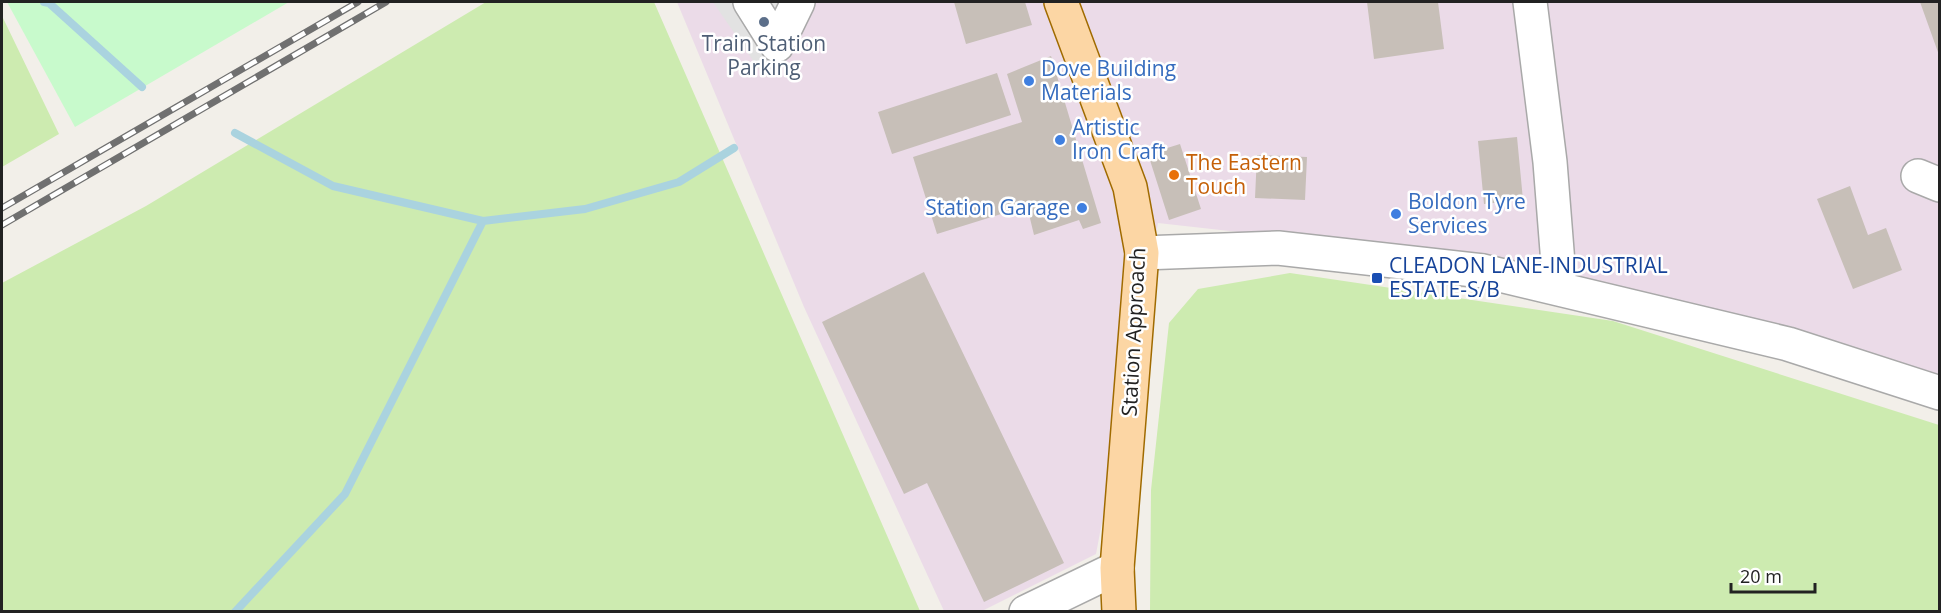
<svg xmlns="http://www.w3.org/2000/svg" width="1941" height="613" font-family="'Open Sans',sans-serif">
<rect width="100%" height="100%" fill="#f2efe9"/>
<!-- industrial -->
<path fill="#ebdbe8" d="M677,2H1939V385L1486,260L1158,223L1096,554L982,611H944L804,307Z"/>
<!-- grass -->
<path fill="#cdebb0" d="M486,2H654L920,611H2V283L146,206Z
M2,18H3L59,134L2,167Z
M1290,273L1613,321L1939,425V611H1150L1151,490L1169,323L1198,289Z"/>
<!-- park -->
<path fill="#c8facc" d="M7,2H289L75,127Z"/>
<!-- parking -->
<path fill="#e2e2e2" d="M713,2H812L792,43L765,78Z"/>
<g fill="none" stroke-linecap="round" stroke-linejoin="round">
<!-- stream -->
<path stroke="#aad3df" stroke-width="8" d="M44,2L49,3L142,87
M235,133L333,186L483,221L585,209L679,182L734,148
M235,612L345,494L483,221"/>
</g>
<!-- building -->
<path fill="#c7bfb8" d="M954,2H1025L1032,25L966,44Z
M1367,2H1438L1444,49L1374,59Z
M1920,2H1940V55H1939Z
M1051,56L1101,223L1083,229L1079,220L1034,235L1027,206L937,234L913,157L1022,122L1007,74Z
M997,73L1011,115L892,154L878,112Z
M1517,137L1523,200L1484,204L1478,141Z
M1180,144L1201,209L1169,220L1148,154Z
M1257,155L1307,157L1305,200L1255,198Z
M1850,186L1868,235L1886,228L1902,270L1853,289L1817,199Z
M924,272L1064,563L984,602L927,483L904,494L822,322Z"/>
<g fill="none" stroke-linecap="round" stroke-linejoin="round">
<defs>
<path id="minor" d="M750,2L777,45L798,2
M1530,2L1550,162L1560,289
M1918,176L1940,185
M1142,253L1278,248L1483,271L1788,344L1940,393
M1026,612L1117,568"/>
<path id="major" d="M1061,2L1130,187L1142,253L1117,568L1119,612"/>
</defs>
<!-- minor casing -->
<use href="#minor" stroke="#a9a9a9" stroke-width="36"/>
<!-- major casing -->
<use href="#major" stroke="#a06b00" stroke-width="36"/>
<!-- minor -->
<use href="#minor" stroke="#fff" stroke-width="33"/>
<!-- major -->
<use href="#major" stroke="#fcd6a4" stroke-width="33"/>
<defs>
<path id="rail" d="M2,208L358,2
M2,225L386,2"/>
</defs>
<!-- rail casing -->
<use href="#rail" stroke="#707070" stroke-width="7"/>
<!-- rail -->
<use href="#rail" stroke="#fff" stroke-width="4.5" stroke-dasharray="14" stroke-linecap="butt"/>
</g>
<!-- markers -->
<circle fill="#5c6f8a" stroke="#fff" stroke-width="2" cx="764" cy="22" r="6"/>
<g fill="#3f7fe0" stroke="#fff" stroke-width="2">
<circle cx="1029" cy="81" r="6"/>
<circle cx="1060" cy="140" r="6"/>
<circle cx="1082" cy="208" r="6"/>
<circle cx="1396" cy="214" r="6"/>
</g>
<circle fill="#e8710a" stroke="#fff" stroke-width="2" cx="1174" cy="175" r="6"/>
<rect fill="#1a4fb4" stroke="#fff" stroke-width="2" x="1371" y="272" width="12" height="12" rx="3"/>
<g text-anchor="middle" stroke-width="5" stroke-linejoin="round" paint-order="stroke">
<!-- service labels -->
<g font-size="21" fill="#4e5e75" stroke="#fff">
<text x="764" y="51">Train Station<tspan x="764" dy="24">Parking</tspan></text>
</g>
<!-- shop labels -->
<g font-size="21" fill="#366cbe" stroke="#fff" text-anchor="start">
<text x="1041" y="76">Dove Building<tspan x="1041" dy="24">Materials</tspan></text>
<text x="1072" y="135">Artistic<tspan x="1072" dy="24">Iron Craft</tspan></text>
<text x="1408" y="209">Boldon Tyre<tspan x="1408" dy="24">Services</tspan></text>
<text x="1070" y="215" text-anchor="end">Station Garage</text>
</g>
<!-- food labels -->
<g font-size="21" fill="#c56008" stroke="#fff" text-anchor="start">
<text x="1186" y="170">The Eastern<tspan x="1186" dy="24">Touch</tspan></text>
</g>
<!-- transit labels -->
<g font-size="21" fill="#164399" stroke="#fff" text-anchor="start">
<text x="1389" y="273">CLEADON LANE-INDUSTRIAL<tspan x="1389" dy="24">ESTATE-S/B</tspan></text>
</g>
<!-- street labels -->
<g font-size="21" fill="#222" stroke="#fff">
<text transform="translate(1134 332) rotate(-87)" y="7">Station Approach</text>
</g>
</g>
<!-- border -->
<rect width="1941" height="613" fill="none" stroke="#222222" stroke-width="6"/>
<!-- scale -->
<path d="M1731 583v9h84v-9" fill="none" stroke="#222222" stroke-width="3"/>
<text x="1740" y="583" font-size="18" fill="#222222" stroke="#ffffff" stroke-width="4.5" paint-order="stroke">20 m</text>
</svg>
